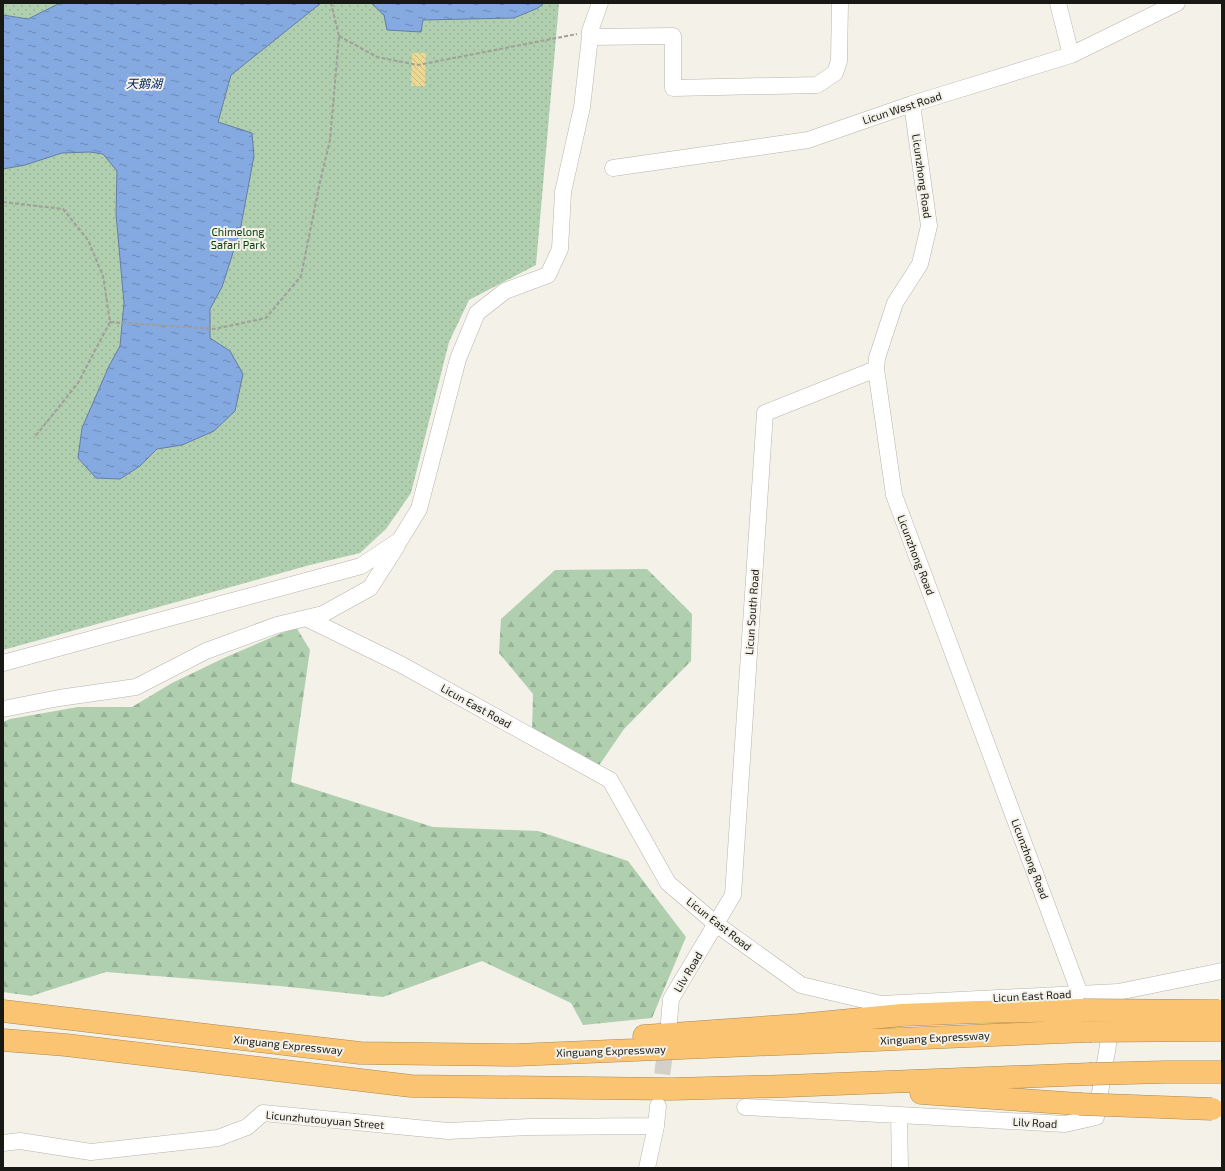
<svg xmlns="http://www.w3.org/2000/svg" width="1225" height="1171" font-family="'Exo 2','Noto Sans SC',sans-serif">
<defs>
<pattern id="forest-firs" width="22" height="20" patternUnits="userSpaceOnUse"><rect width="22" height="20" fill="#b0cfaf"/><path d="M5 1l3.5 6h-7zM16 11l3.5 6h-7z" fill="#97b196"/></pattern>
<pattern id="park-dots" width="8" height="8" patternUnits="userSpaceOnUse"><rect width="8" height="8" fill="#b0cfaf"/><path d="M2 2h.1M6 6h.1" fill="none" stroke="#97b196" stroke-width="1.8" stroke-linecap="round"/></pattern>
<pattern id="water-ripples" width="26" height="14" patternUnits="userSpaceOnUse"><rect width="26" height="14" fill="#85a9e1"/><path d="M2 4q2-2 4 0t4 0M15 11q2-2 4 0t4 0" fill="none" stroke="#6c89b5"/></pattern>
<pattern id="building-back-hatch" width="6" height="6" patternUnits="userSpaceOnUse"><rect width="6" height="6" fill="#ebd993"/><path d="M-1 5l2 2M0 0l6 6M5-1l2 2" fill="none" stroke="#c9ba7e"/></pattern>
</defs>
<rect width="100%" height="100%" fill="#f3f1e8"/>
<!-- forest -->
<path fill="url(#forest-firs)" d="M647,569L692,614L691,661L624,729L598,767L532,734L533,694L499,653L501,619L555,570Z
M296,627L310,650L291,782L433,827L538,831L628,861L686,937L652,1018L583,1025L571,1003L482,961L383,997L280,986L106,972L31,996L3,992V722L10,719L78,707H132L172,683L224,658Z"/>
<!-- park -->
<path fill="url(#park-dots)" d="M3,3H559L536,265L469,300L449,342L411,493L386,529L360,553L310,565L3,650Z"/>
<!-- water -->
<path fill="url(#water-ripples)" stroke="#647ea4" d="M60,3H321L231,75L218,122L252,133L254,156L240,231L222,287L210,309V338L230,351L243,374L235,411L214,431L182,445L157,449L140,466L120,479L96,478L78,458L82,428L109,366L120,346L124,303L116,214L117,171L103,154L90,152L62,153L25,165L3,169V15L28,19Z
M371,3H544L538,8L514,18L423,20L421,32L387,30L384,15Z"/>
<!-- building -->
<path fill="url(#building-back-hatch)" d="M412,53H426L425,86H411Z"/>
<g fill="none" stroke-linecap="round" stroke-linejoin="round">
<!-- minor-tunnel -->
<path stroke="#d2d0c8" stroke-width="16" stroke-dasharray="16 8" stroke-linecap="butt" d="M659,1098L667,1038"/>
<defs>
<path id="minor" d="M1058,3L1071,55
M590,37L673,36V88L817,85L835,73L839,61L840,3
M912,104L929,226L920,264L895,303L877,358L876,369L894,495L1080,994
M613,168L808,140L912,104L1071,55L1177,3
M306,618L400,664L610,780L668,883L716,924L801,985L881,1004L1118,992L1222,971
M3,663L361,566L400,540L419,509L458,359L477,313L505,291L548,275L560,249L563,192L582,107L590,37V31L600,3
M3,709L59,698L136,687L206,651L277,625L323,614L370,588L397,546
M669,1022L671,999L733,895L765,413L876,369
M745,1107L899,1115
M3,1143L20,1141L91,1152L218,1138L247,1127L263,1113L448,1131L530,1127L656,1126
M647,1168L656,1126L658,1106
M900,1168L899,1115L1065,1124L1096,1117L1112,1021"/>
<path id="highway" d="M3,1011L360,1053L516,1055L1089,1031
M644,1036L799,1025L902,1015L978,1012L1083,1010
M3,1040L66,1045L411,1086L672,1089L786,1086L1090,1074
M921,1093L1079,1104"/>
</defs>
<!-- minor casing -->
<use href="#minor" stroke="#b6b4ac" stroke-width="17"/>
<!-- highway casing -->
<use href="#highway" stroke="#ab8851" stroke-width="23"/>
<!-- path -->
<path stroke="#a09f98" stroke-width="2" stroke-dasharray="4 2" stroke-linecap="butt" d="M339,36L377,57L418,65L577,34
M3,202L63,209L88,240L103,276L110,322L78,383L34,438
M110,322L214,329L266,318L301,276L320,182L330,140L339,36L331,3"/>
<!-- minor -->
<use href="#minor" stroke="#fff" stroke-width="16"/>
<!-- highway -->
<use href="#highway" stroke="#fac472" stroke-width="22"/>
<defs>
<path id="highway-bridge" d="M1083,1010L1219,1011
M1089,1031L1222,1030
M1090,1074L1165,1072H1222
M1079,1104L1212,1109"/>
</defs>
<!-- highway-bridge casing -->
<use href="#highway-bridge" stroke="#ab8851" stroke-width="23" stroke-linecap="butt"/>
<!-- highway-bridge -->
<use href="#highway-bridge" stroke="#fac472" stroke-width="22"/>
</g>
<g text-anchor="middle" stroke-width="4" stroke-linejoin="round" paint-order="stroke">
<!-- street labels -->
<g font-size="11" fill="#181815" stroke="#f3f1e8">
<text transform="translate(902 108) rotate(-18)" y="4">Licun West Road</text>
<text transform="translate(922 176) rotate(82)" y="4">Licunzhong Road</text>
<text transform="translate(916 555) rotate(69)" y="4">Licunzhong Road</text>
<text transform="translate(752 612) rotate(-86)" y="4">Licun South Road</text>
<text transform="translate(476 706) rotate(29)" y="4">Licun East Road</text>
<text transform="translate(1030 859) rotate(69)" y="4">Licunzhong Road</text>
<text transform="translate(719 924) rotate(38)" y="4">Licun East Road</text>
<text transform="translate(688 972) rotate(-59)" y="4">Lilv Road</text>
<text transform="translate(1032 996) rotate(-3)" y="4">Licun East Road</text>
<text transform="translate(935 1038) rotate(-3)" y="4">Xinguang Expressway</text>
<text transform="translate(288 1045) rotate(6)" y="4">Xinguang Expressway</text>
<text transform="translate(611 1051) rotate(-2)" y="4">Xinguang Expressway</text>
<text transform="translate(325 1120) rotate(5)" y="4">Licunzhutouyuan Street</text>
<text transform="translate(1035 1123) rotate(3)" y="4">Lilv Road</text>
</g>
<!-- park labels -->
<g font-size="11" fill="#07400e" stroke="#f3f1e8">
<text x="238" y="236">Chimelong<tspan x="238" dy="13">Safari Park</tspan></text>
</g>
<!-- water labels -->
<g font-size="12" font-style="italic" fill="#002667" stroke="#f3f1e8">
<text x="144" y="88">天鹅湖</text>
</g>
</g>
<!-- border -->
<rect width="1225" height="1171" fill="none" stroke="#181815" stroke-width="8"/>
</svg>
